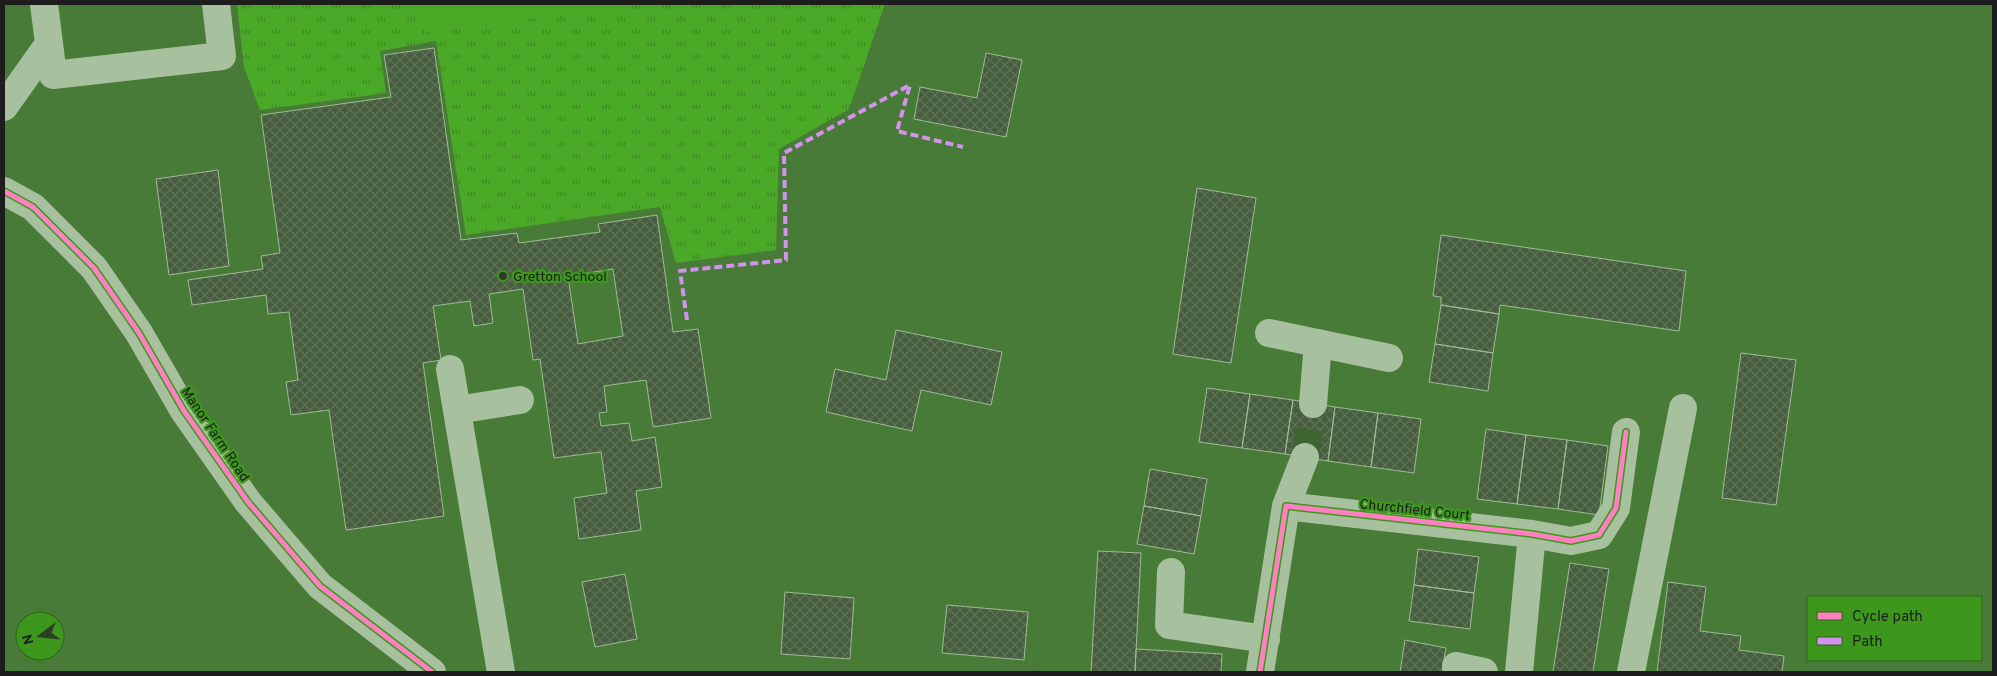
<svg xmlns="http://www.w3.org/2000/svg" width="1997" height="676" font-family="Overpass,sans-serif">
<defs>
<pattern id="grass-tufts" width="24" height="20" patternUnits="userSpaceOnUse" patternTransform="scale(1.25)"><rect width="24" height="20" fill="#4ba928"/><path d="M3 7l-1-3M5 7V3M7 7l1-3M15 17l-1-3M17 17v-4M19 17l1-3" fill="none" stroke="#3e8922"/></pattern>
<pattern id="building-cross-hatch" width="8" height="8" patternUnits="userSpaceOnUse" patternTransform="scale(1.25)"><rect width="8" height="8" fill="#465e3d"/><path d="M0 0l8 8M0 8l8-8" fill="none" stroke="#5d7156"/></pattern>
</defs>
<rect width="100%" height="100%" fill="#497b38"/>
<!-- grass -->
<path fill="url(#grass-tufts)" d="M237,4H885L849,109L779,149L776,250L676,263L660,207L466,235L436,41L380,51L386,93L260,110L244,67Z"/>
<!-- garden -->
<path fill="#4ba928" d="M422,4H644L426,32Z"/>
<!-- building -->
<path fill="url(#building-cross-hatch)" stroke="#9fbb96" fill-rule="evenodd" d="M434,48L461,240L517,233L519,243L600,232L598,224L657,215L673,332L698,329L711,418L653,427L646,380L604,386L607,412L599,413L601,426L629,423L632,441L655,437L662,487L636,491L641,530L579,539L574,498L607,493L601,452L554,458L540,359L533,360L523,289L489,294L493,323L474,326L470,301L433,306L441,360L423,363L444,516L346,530L329,410L291,415L286,382L298,380L289,312L268,314L266,295L192,305L188,280L263,269L261,256L280,253L261,115L391,97L384,55ZM613,269L623,336L578,344L568,276Z
M986,53L1022,60L1006,137L914,119L920,87L977,98Z
M218,170L229,266L169,275L156,179Z
M1197,188L1256,198L1231,363L1173,354Z
M1441,235L1686,271L1679,331L1500,305L1499,314L1441,305V297L1433,296Z
M1441,305L1499,314L1493,353L1435,344Z
M896,330L1002,352L991,405L921,390L912,431L826,412L835,369L886,380Z
M1435,344L1493,353L1488,391L1429,382Z
M1741,353L1796,360L1776,505L1722,498Z
M1207,388L1250,394L1242,448L1199,442Z
M1250,394L1293,400L1285,454L1242,448Z
M1293,400L1335,407L1328,461L1285,454Z
M1335,407L1378,413L1371,467L1328,461Z
M1378,413L1421,419L1414,473L1371,467Z
M1486,429L1526,435L1517,504L1477,499Z
M1526,435L1567,440L1558,509L1517,504Z
M1567,440L1608,446L1599,515L1558,509Z
M1150,469L1207,479L1201,516L1144,506Z
M1144,506L1201,516L1194,554L1137,544Z
M1418,549L1479,557L1474,593L1414,585Z
M1098,551L1141,553L1135,672H1091Z
M1570,563L1609,569L1593,672H1553Z
M625,574L637,639L595,647L582,582Z
M1668,582L1706,587L1700,631L1741,636L1739,650L1784,656L1782,672H1657Z
M1414,585L1474,593L1470,629L1409,621Z
M785,592L854,598L850,659L781,654Z
M947,605L1028,612L1024,660L942,653Z
M1405,640L1446,648L1442,672H1400Z
M1136,649L1222,654L1221,672H1135Z"/>
<g fill="none" stroke-linecap="round" stroke-linejoin="round">
<!-- minor-tunnel -->
<path stroke="#3e6431" stroke-width="28" stroke-dasharray="28 14" stroke-linecap="butt" d="M1305,457L1313,404"/>
<!-- minor -->
<path stroke="#a7c19e" stroke-width="28" d="M44,4L53,75L222,56L216,4
M4,107L48,45
M4,191L33,207L94,268L139,333L184,411L248,502L320,586L432,672
M1269,333L1389,358
M450,369L501,672
M1313,404L1318,343
M457,410L520,400
M1286,506L1305,457
M1171,572L1169,625L1266,639
M1456,666L1484,672
M1260,672L1286,506L1532,534L1571,541L1599,535L1616,508L1626,432
M1519,672L1532,534
M1631,672L1683,408"/>
<!-- quiet -->
<path stroke="#d193ec" stroke-width="4" stroke-dasharray="8 4" stroke-linecap="butt" d="M687,320L680,271L786,260L784,153L910,85L897,131L963,147"/>
<defs>
<path id="cycleway" d="M4,191L33,207L94,268L139,333L184,411L248,502L320,586L432,672
M1260,672L1286,506L1532,534L1571,541L1599,535L1616,508L1626,432"/>
</defs>
<!-- cycleway casing -->
<use href="#cycleway" stroke="#3c971c" stroke-width="8"/>
<!-- cycleway -->
<use href="#cycleway" stroke="#ff80c0" stroke-width="5"/>
</g>
<!-- markers -->
<circle fill="#2c3e26" stroke="#3c971c" stroke-width="2" cx="503" cy="276" r="5"/>
<g text-anchor="middle" stroke-width="4.5" stroke-linejoin="round" paint-order="stroke">
<!-- poi labels -->
<g font-size="14" fill="#1d1d1d" stroke="#3c971c" text-anchor="start">
<text x="513" y="281">Gretton School</text>
</g>
<!-- street labels -->
<g font-size="14" fill="#1d1d1d" stroke="#3c971c">
<text transform="translate(216 434) rotate(56)" y="5">Manor Farm Road</text>
<text transform="translate(1415 509) rotate(6)" y="5">Churchfield Court</text>
</g>
</g>
<!-- border -->
<rect width="1997" height="676" fill="none" stroke="#1d1d1d" stroke-width="10"/>
<!-- legend -->
<rect x="1807" y="596" width="175" height="65" fill="#3c971c" stroke="#30661c"/>
<rect x="1817" y="612" width="25" height="8" fill="#ff80c0" stroke="#30661c"/>
<text x="1852" y="621" font-size="15" fill="#1d1d1d">Cycle path</text>
<rect x="1817" y="637" width="25" height="8" fill="#d193ec" stroke="#30661c"/>
<text x="1852" y="646" font-size="15" fill="#1d1d1d">Path</text>
<!-- north arrow -->
<g transform="translate(40 636) rotate(254)"><circle r="24" fill="#3c971c" stroke="#30661c"/>
<path d="M0-4L9 19L0 12L-9 19Z" fill="#2c3e26"/>
<text y="-8" font-size="14" font-weight="bold" text-anchor="middle" fill="#1d1d1d">N</text>
</g>
</svg>
